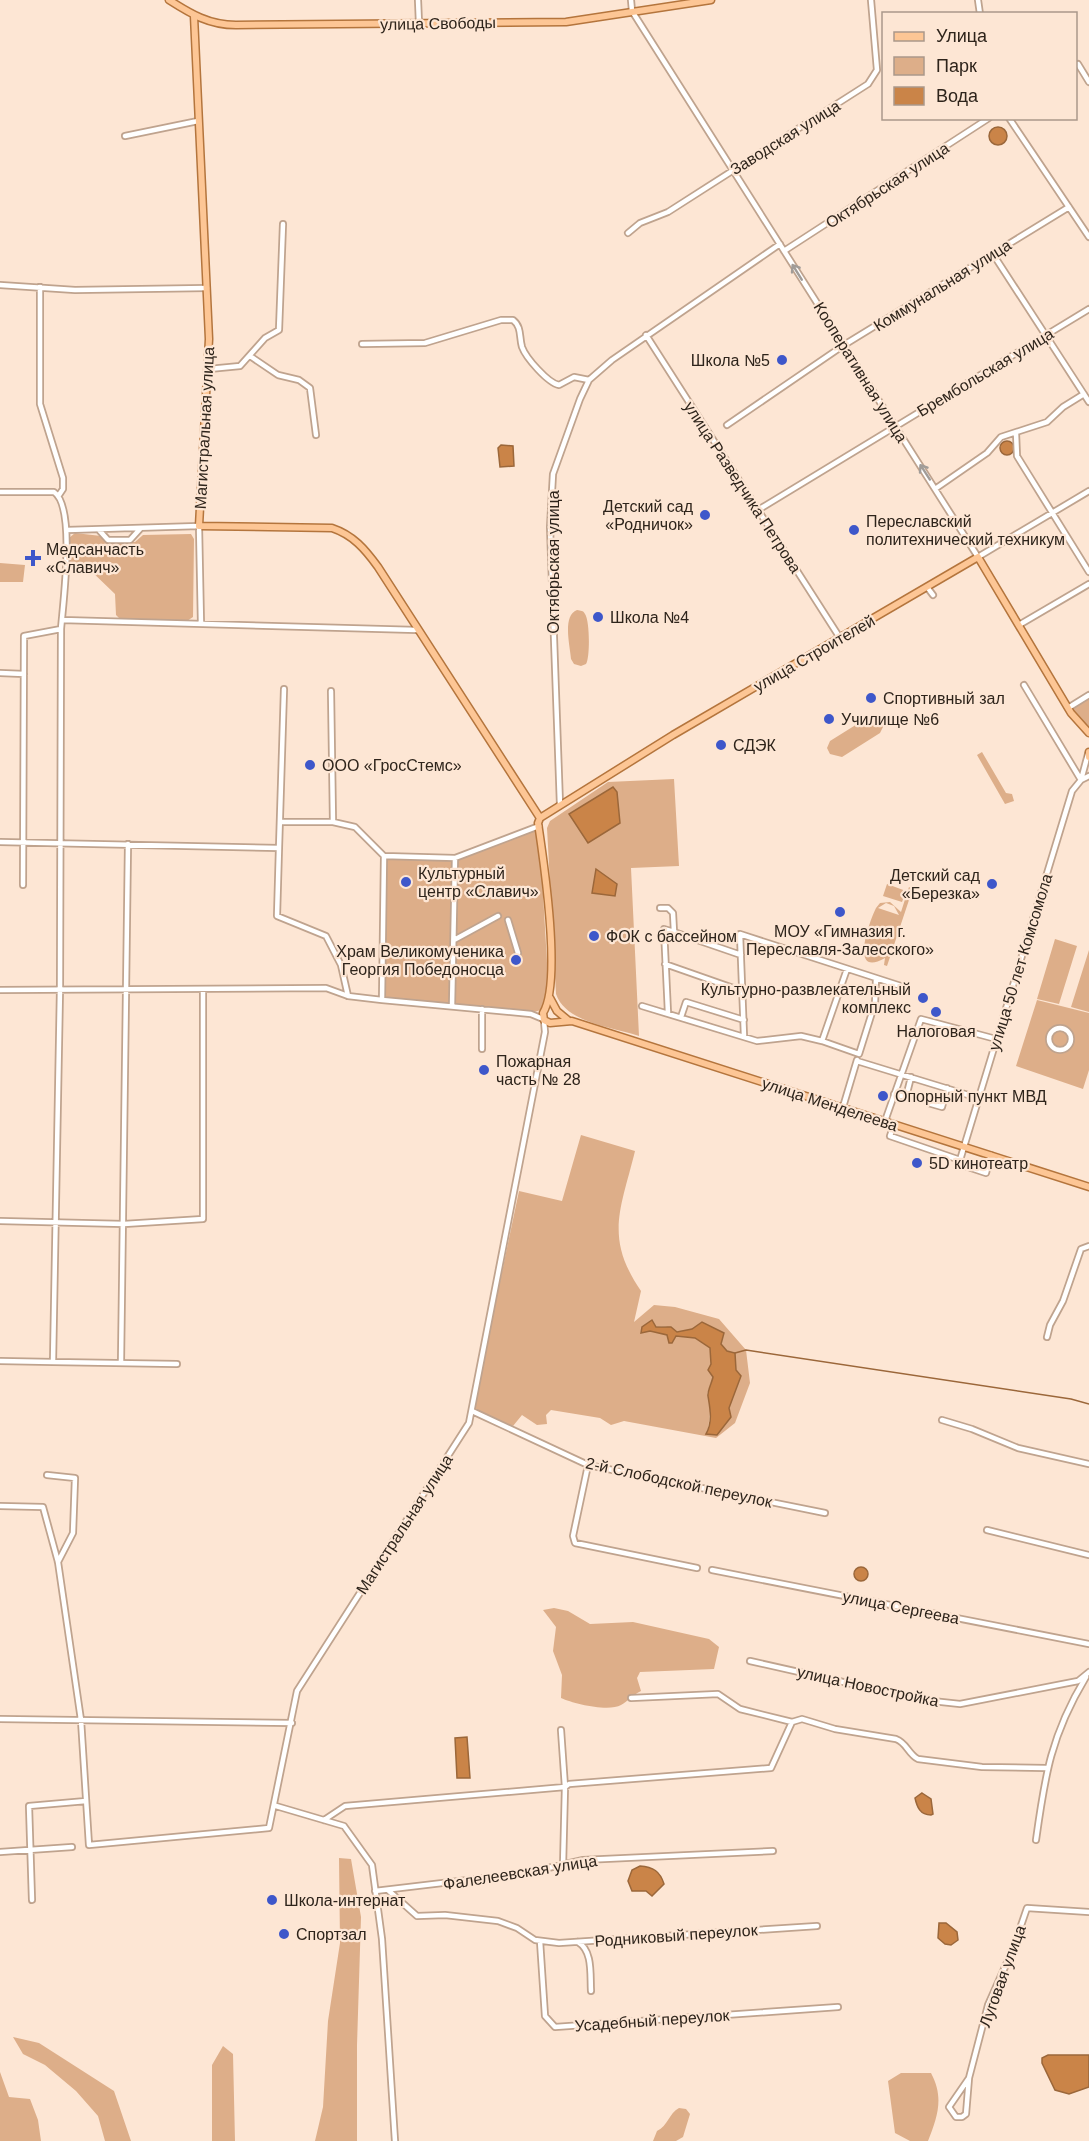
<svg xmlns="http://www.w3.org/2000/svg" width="1089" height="2141" font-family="Helvetica,sans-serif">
<rect width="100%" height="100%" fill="#fde6d4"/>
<!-- green -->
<path fill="#ddae89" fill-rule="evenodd" d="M75,533L101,536L106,542H135L143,535L191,534L194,539L193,617L187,621L120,619L116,615L115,594L88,568L65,569L69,538Z
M0,563L25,565L23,582H0Z
M577,610C581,611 583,610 585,614C590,621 590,658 586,664L581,666L574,664L571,659C570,645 562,616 577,610Z
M1089,697V730L1070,709Z
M870,716L881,719L884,725L880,733L842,757L830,754L827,748L830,741Z
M982,752L1006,793L1012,794L1014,801L1005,804L977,755Z
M674,779L679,866L631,868L639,1036C612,1027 566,1023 556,994L547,828L550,821L608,782Z
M539,826L549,996L544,1009L531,1013L382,1000L384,856L455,858Z
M887,884L906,891L902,902L883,896Z
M909,887L913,888L887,966L884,965L885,958C848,979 870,920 876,908L880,903L890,902L901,912ZM886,903L894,906L899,915L878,908Z
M1055,939L1077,946L1059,1004L1037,999Z
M1089,950V1012L1071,1007Z
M1037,1000L1089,1013V1070L1083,1089L1016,1066Z
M581,1135L635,1151C621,1209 604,1237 641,1291L634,1322L654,1305L675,1307L719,1319L746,1350L750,1383L735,1423L716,1438L624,1421L611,1425L600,1418L551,1410L546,1415L547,1424L537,1425L522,1415L513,1426L473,1410L519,1191L562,1201ZM702,1322L724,1333L721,1344L727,1351L735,1354L736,1370L740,1374C740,1389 724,1403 731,1417L718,1433L708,1431L711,1402L707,1394L713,1377L709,1367L711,1364L710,1348L695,1338L650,1331L641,1333C653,1326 665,1322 677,1332L692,1329Z
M554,1608L568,1611L590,1624L633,1622L709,1639L719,1647L714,1669L640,1672L637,1678L641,1691C633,1695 628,1701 621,1705C609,1712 574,1704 561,1698L562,1675L553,1651L556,1627L543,1610Z
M339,1858L351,1859L361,1917L357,2045V2141H315L323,2107L328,2021L340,1943Z
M13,2037L39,2043L114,2091L131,2141H105L98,2116L76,2091L45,2065L23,2054Z
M223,2046L233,2054L235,2141H212V2065Z
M0,2072L9,2097L30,2099L38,2120L41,2141H0Z
M901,2073H931C944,2097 938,2116 928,2141H910L895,2133L888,2081Z
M679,2108L686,2109L690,2114L683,2137L676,2141H653L657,2131C668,2126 669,2113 679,2108Z"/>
<!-- water -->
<path fill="#ca8448" stroke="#9b673a" stroke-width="1.5" d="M989 136a9 9 0 1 1 18 0a9 9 0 1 1-18 0Z
M1000 448a7 7 0 1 1 14 0a7 7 0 1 1-14 0Z
M501,445L513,446L514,466L500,467L498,448Z
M613,787L617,792L620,823L588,843L569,814Z
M596,869L617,884L615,896L592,893Z
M652,1320L656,1327H671L677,1332L692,1329L702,1322L724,1333L721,1344L727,1351L735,1353L736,1370L741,1376L729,1408L731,1417L717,1435L706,1434C713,1422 710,1408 708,1396C707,1392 712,1382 713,1377L708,1370L711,1364L710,1348L695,1338L676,1336L672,1343H669L667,1335L650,1331L641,1333L642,1327Z
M854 1574a7 7 0 1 1 14 0a7 7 0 1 1-14 0Z
M467,1737L470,1778H457L455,1738Z
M922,1793L931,1799L933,1814L931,1815C920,1815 917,1807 915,1798Z
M640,1866C653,1867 660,1871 664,1884L652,1896L646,1891H632L628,1881L632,1870Z
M939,1923H946L957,1932L958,1940L951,1945L945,1944L938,1938Z
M1048,2055H1089V2087L1069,2094L1055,2090L1042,2063V2058Z"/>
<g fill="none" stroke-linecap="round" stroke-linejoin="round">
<!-- stream -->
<path stroke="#9b673a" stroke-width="1.5" d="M735,1353L746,1350L1071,1399L1089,1404"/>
<defs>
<path id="minor" d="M418,0L419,23
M631,0L632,11L978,557L1089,491
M978,0L980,14
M1076,65L1078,64L1089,82
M1009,118L1089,237
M125,136L198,121
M628,233L640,223L668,212L868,84L877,70L871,0
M784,251L989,118
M993,254L1089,402
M0,285L75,290L207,288
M40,287V404L63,478V489L59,495
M646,335L840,638
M362,344L425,343L501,320H513C522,327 519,337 522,347C526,358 548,383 559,385L574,377L589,380
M250,356L278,375L299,380L310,388L316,435
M209,369L240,366L265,338L279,330L283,224
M727,425L844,345L1069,207
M1016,433L1017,456L1089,572
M935,489L987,453L1001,437L1047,422L1063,407L1084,394
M0,492H54C76,507 63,603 61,629L24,636L23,885
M758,510L1089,309
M67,530L199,526L201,624
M99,530L108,540H130L140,529
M927,587L933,595
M62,620L417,630
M1019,625L1089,584
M0,673L24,674
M1024,685L1081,780
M331,691L333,822
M1068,708L1089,695
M1081,780L1088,754
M560,805L550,527L553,474L580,399L589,380L612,360L780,244
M281,822H333L355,827L384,856
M539,826L455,858L384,856L382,1000L531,1014L543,1019
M0,842L279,848L284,689
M279,848L277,916L326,936L341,965L348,996
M660,908H668L673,913L674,932L664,929L668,1013
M508,920L518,953
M674,932L741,955
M454,940L498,916
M665,964L742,991
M847,969L822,1041L859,1054L875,1003L876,979
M0,990L326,988L348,996L382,1000
M452,1006L455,858
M642,1006L757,1041L801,1036L822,1041
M482,1009V1049
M681,1017L686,1002L744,1020
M1049 1039a11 11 0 1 1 22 0a11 11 0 1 1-22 0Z
M744,1036L740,934L907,988
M857,1061L978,1098
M894,1094L906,1097L911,1077
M928,1103L942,1107L947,1088
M843,1107L857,1060
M885,1121L921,1019L996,1039
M894,1124L890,1136L960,1160L965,1166L986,1173L991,1155
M960,1160L1072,791L1081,780L1089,776
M0,1221L124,1224L203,1219V989
M1047,1337L1050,1325L1063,1301L1081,1249L1089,1246
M0,1361L53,1362L60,989L61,629
M53,1362L177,1364
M121,1362L128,844
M472,1411L588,1465L825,1513
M942,1420L972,1429L1018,1448L1089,1464
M588,1465L573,1536L575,1543L697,1568
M47,1475L75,1478L73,1533L58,1562
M0,1506L43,1507L58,1562L81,1720L89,1845L269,1828L297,1691L469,1423L545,1032L544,1021
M987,1530L1089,1555
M712,1570L1089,1644
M750,1661L923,1700L960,1704L1078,1681L1089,1672
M0,1719L292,1723
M792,1722L802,1719L835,1729L896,1739C907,1743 908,1754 918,1759L982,1767L1046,1768
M276,1806L344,1826L372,1865L382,1939L395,2141
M324,1820L345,1806L565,1787L561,1730
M1036,1840C1045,1775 1051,1735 1086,1677
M0,1852L72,1847
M563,1866L565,1787L569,1784L771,1768L792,1722L740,1709L718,1694L631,1698
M375,1891L526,1873L583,1860L773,1851
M389,1891L417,1916L445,1915L498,1921L517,1928L535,1940L559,1943L817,1926
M32,1900L29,1806L86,1801
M540,1941L545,2016L555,2027L838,2007
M578,1942C593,1951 590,1974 591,1991
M969,2078L966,2114L962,2117H956L949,2107L969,2078L988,2005L1013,1949L1027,1908L1089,1912"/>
<path id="major" d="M169,0C191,14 209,25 236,25L566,22L711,0
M194,16L209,339L199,526L332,528C353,535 365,549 378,567L540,818L538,823C544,863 562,982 543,1013L544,1020L550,1023L572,1021L1089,1187
M1089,752V757
M540,818L673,735L978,557L1071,713L1089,733
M550,998L557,1011L569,1021"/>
</defs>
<!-- minor casing -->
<use href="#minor" stroke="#bfa38e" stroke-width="8"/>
<!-- major casing -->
<use href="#major" stroke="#b4753d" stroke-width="9"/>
<!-- minor -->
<use href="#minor" stroke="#fff" stroke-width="4.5"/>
<!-- major -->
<use href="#major" stroke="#fdc695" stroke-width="6"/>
</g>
<!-- one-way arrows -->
<defs><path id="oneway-shaft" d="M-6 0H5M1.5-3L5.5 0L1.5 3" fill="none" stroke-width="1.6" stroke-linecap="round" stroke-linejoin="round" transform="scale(1.5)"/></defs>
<g stroke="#a19c98">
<use href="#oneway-shaft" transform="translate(797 272) rotate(-122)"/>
<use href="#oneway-shaft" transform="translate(925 472) rotate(-123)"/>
</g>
<!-- markers -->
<g fill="#3e57ca" stroke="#fde6d4" stroke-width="2">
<circle cx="782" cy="360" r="6"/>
<circle cx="705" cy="515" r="6"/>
<circle cx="854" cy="530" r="6"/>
<path d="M30 549h6v6h6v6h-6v6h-6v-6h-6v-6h6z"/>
<circle cx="598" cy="617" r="6"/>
<circle cx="871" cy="698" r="6"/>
<circle cx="829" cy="719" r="6"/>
<circle cx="721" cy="745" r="6"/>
<circle cx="310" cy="765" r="6"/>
<circle cx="406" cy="882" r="6"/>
<circle cx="992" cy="884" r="6"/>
<circle cx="840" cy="912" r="6"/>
<circle cx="594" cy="936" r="6"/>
<circle cx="516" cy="960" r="6"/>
<circle cx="923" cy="998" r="6"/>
<circle cx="936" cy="1012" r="6"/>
<circle cx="484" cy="1070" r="6"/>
<circle cx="883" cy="1096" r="6"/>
<circle cx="917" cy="1163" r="6"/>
<circle cx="272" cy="1900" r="6"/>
<circle cx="284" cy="1934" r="6"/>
</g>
<g text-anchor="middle" stroke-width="4.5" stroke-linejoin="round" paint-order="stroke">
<!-- street labels -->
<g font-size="16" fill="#2e241b" stroke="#fde6d4">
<text transform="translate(438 23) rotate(-1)" y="6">улица Свободы</text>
<text transform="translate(785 137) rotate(-32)" y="6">Заводская улица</text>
<text transform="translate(887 185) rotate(-33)" y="6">Октябрьская улица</text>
<text transform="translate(942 285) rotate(-32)" y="6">Коммунальная улица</text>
<text transform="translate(861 372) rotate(58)" y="6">Кооперативная улица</text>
<text transform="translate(985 372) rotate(-31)" y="6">Брембольская улица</text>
<text transform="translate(204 428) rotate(-87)" y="6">Магистральная улица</text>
<text transform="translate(743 487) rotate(57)" y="6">улица Разведчика Петрова</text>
<text transform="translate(553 562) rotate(-90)" y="6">Октябрьская улица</text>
<text transform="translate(814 653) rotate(-30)" y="6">улица Строителей</text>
<text transform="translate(1020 962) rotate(-73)" y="6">улица 50 лет Комсомола</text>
<text transform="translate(830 1104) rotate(18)" y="6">улица Менделеева</text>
<text transform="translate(679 1482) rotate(12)" y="6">2-й Слободской переулок</text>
<text transform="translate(404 1524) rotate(-57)" y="6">Магистральная улица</text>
<text transform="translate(901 1607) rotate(11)" y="6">улица Сергеева</text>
<text transform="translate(868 1686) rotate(12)" y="6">улица Новостройка</text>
<text transform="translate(520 1872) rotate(-9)" y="6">Фалелеевская улица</text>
<text transform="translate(676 1935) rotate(-4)" y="6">Родниковый переулок</text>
<text transform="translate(1002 1976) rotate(-70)" y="6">Луговая улица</text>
<text transform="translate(652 2020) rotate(-4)" y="6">Усадебный переулок</text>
</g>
<!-- poi labels -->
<g font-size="16" fill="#2e241b" stroke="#fde6d4" text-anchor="start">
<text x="770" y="366" text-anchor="end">Школа №5</text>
<text x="693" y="512" text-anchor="end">Детский сад<tspan x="693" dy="18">«Родничок»</tspan></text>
<text x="866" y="527">Переславский<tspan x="866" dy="18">политехнический техникум</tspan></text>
<text x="46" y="555">Медсанчасть<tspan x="46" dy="18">«Славич»</tspan></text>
<text x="610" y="623">Школа №4</text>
<text x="883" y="704">Спортивный зал</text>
<text x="841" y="725">Училище №6</text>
<text x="733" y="751">СДЭК</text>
<text x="322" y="771">ООО «ГросСтемс»</text>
<text x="418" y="879">Культурный<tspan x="418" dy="18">центр «Славич»</tspan></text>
<text x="980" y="881" text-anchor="end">Детский сад<tspan x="980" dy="18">«Березка»</tspan></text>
<text x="840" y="937" text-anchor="middle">МОУ «Гимназия г.<tspan x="840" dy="18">Переславля-Залесского»</tspan></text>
<text x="606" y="942">ФОК с бассейном</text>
<text x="504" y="957" text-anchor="end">Храм Великомученика<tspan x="504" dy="18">Георгия Победоносца</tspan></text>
<text x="911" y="995" text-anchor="end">Культурно-развлекательный<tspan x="911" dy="18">комплекс</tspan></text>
<text x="936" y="1037" text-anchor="middle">Налоговая</text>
<text x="496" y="1067">Пожарная<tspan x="496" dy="18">часть № 28</tspan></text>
<text x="895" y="1102">Опорный пункт МВД</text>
<text x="929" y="1169">5D кинотеатр</text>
<text x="284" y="1906">Школа-интернат</text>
<text x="296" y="1940">Спортзал</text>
</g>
</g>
<!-- legend -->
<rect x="882" y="12" width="195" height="108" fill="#fde6d4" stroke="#aa988a" stroke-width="1.5"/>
<rect x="894" y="32" width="30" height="9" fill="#fdc695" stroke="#aa988a" stroke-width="1.5"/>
<text x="936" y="42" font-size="18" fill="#2e241b">Улица</text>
<rect x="894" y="57" width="30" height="18" fill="#ddae89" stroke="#aa988a" stroke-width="1.5"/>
<text x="936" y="72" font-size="18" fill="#2e241b">Парк</text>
<rect x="894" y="87" width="30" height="18" fill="#ca8448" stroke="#aa988a" stroke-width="1.5"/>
<text x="936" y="102" font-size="18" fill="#2e241b">Вода</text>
</svg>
